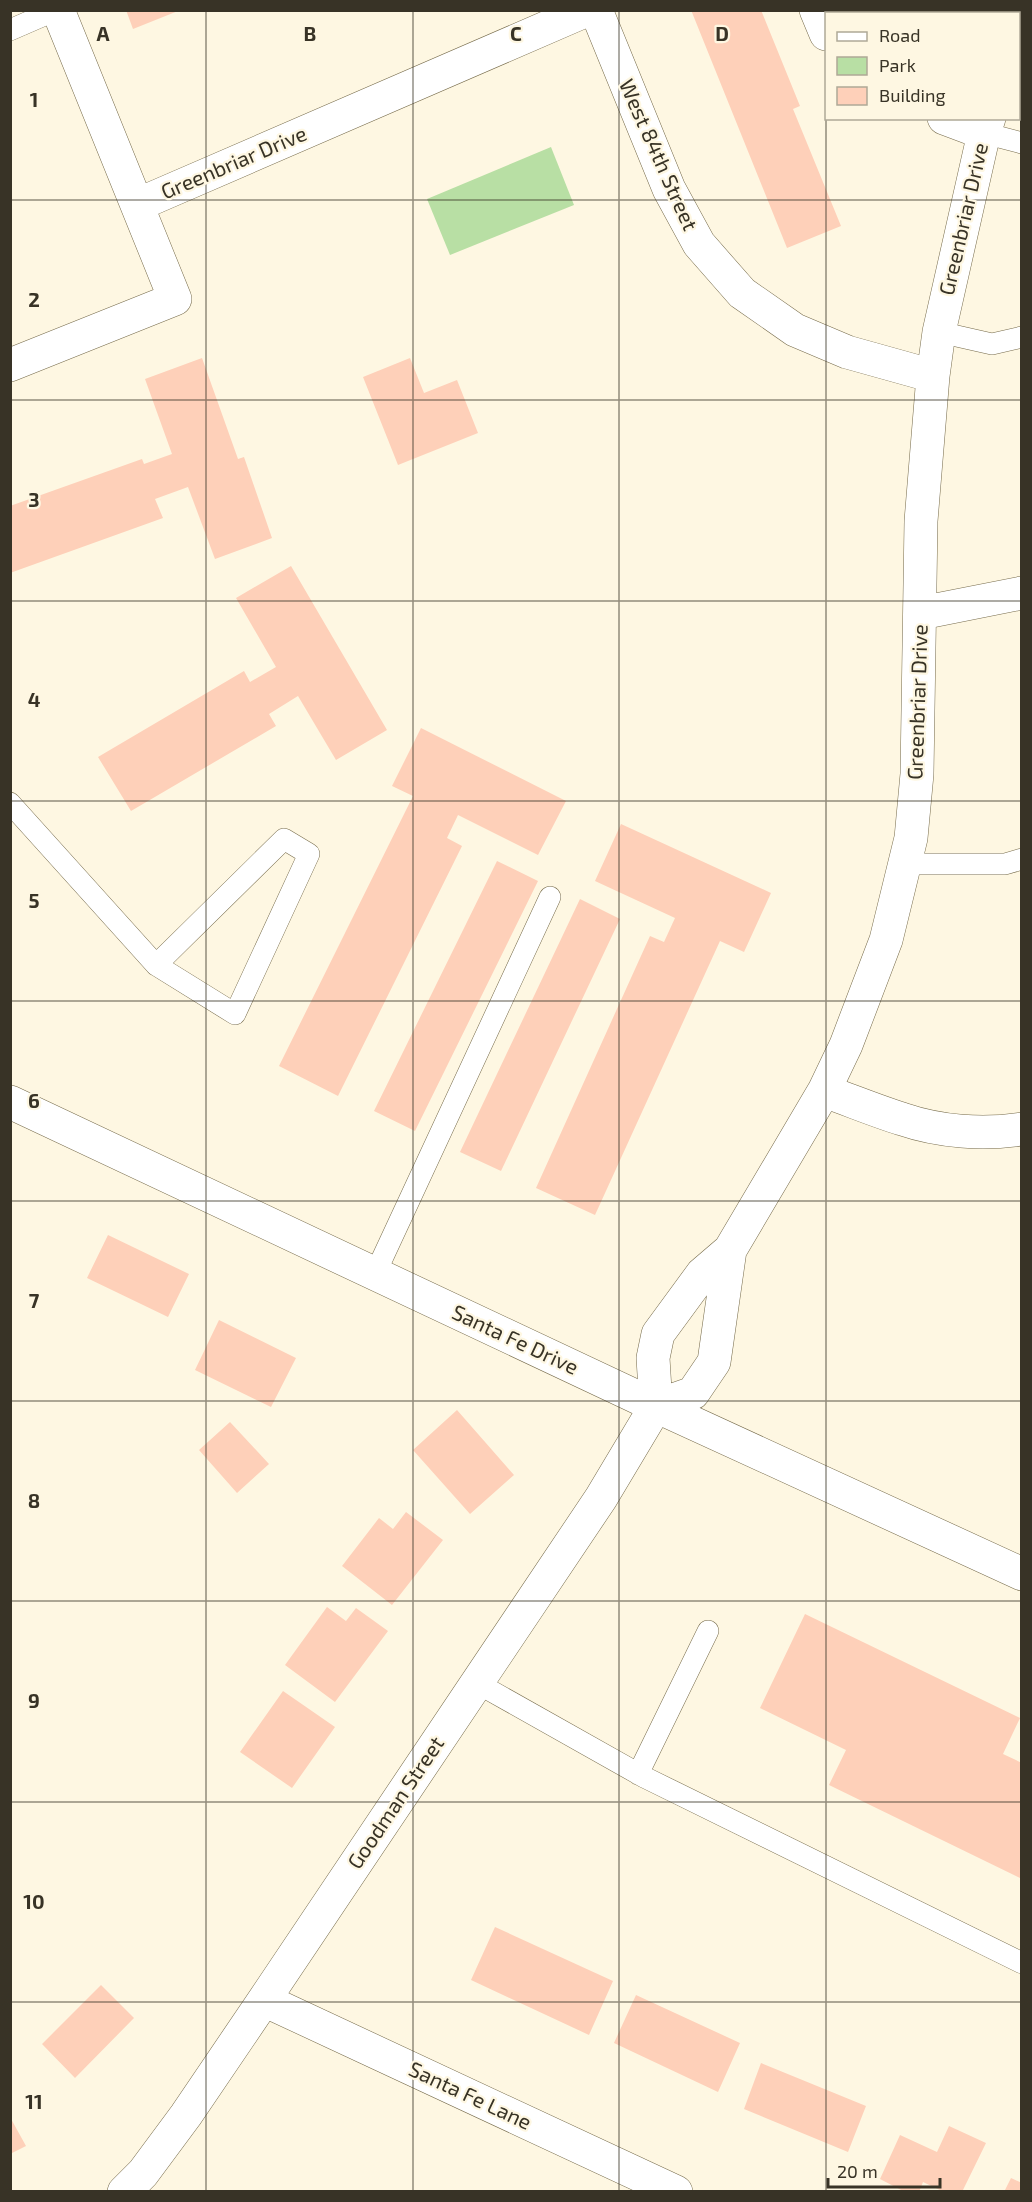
<svg xmlns="http://www.w3.org/2000/svg" width="1032" height="2202" font-family="'Exo 2',sans-serif">
<rect width="100%" height="100%" fill="#fef7e2"/>
<!-- green -->
<path fill="#b8dfa4" d="M551,147L574,205L450,255L427,199Z"/>
<!-- building -->
<path fill="#fed0b9" d="M126,10H178V11L133,29Z
M691,10H761L800,106L793,109L841,226L787,248Z
M882,10H930V11L923,14H883Z
M202,358L238,459L244,457L272,538L215,559L188,487L155,499L163,518L10,573V506L142,459L144,464L172,454L145,379Z
M410,358L424,393L457,380L478,433L398,465L363,377Z
M291,566L387,730L336,760L298,696L269,714L276,726L131,811L98,757L244,671L250,682L276,667L236,598Z
M421,728L566,801L538,855L458,815L447,838L462,846L338,1096L279,1066L413,796L392,786Z
M621,824L771,893L744,952L720,941L595,1215L536,1188L650,936L664,942L675,918L595,881Z
M497,861L538,881L415,1131L374,1111Z
M580,899L620,919L501,1171L460,1152Z
M108,1235L189,1274L168,1317L87,1278Z
M219,1320L296,1358L271,1407L195,1370Z
M457,1410L514,1475L470,1514L413,1450Z
M230,1422L269,1464L237,1493L199,1450Z
M406,1512L443,1540L392,1605L342,1566L379,1518L393,1529Z
M327,1607L346,1621L356,1608L388,1631L335,1702L285,1665Z
M805,1614L1020,1718L1003,1754L1022,1763V1879L829,1785L846,1750L760,1708Z
M283,1691L335,1727L292,1788L240,1752Z
M495,1927L613,1981L589,2035L471,1980Z
M101,1985L134,2018L75,2078L42,2044Z
M636,1995L740,2043L718,2092L614,2043Z
M761,2063L866,2106L848,2152L744,2109Z
M10,2117L26,2146L10,2154Z
M949,2126L986,2143L962,2192H944L923,2182L919,2192H905L880,2179L900,2135L937,2152Z
M1011,2178L1022,2183V2192H1004Z"/>
<g fill="none" stroke-linecap="round" stroke-linejoin="round">
<defs>
<path id="service" d="M10,30L56,10
M984,133L1022,143
M939,332L992,344L1022,337
M10,803L156,965L235,1014L309,854L284,839L156,965
M904,864H1005L1022,859
M375,1274L550,897
M477,1683L644,1777L1022,1963
M638,1774L708,1631"/>
<path id="minor" d="M596,10L669,189L699,244L742,293L795,330L847,352L933,376
M816,10L826,34
M1018,35L1022,29
M944,118L984,133
M137,205L587,10
M10,365L175,299L58,10
M921,613L1022,593
M824,1091C850,1100 876,1111 902,1119C940,1132 983,1135 1022,1129
M656,1406L653,1358L658,1334L702,1274L730,1250L824,1091L846,1045L886,940L911,838L917,774L921,521L933,376L939,332L984,133L989,118
M656,1406L693,1393L714,1362L730,1250
M264,2000L676,2192
M124,2192L143,2173L186,2115L264,2000L601,1498L656,1406"/>
<path id="secondary" d="M10,1102L656,1406L1022,1574"/>
</defs>
<!-- service casing -->
<use href="#service" stroke="#766b4b" stroke-width="22"/>
<!-- minor casing -->
<use href="#minor" stroke="#766b4b" stroke-width="34"/>
<!-- secondary casing -->
<use href="#secondary" stroke="#766b4b" stroke-width="34"/>
<!-- service -->
<use href="#service" stroke="#fff" stroke-width="21"/>
<!-- minor -->
<use href="#minor" stroke="#fff" stroke-width="33"/>
<!-- secondary -->
<use href="#secondary" stroke="#fff" stroke-width="33"/>
</g>
<!-- grid -->
<path fill="none" stroke="#383326" stroke-width="1.5" stroke-opacity="0.55" d="M206,10V2192M413,10V2192M619,10V2192M826,10V2192M10,200H1022M10,400H1022M10,601H1022M10,801H1022M10,1001H1022M10,1201H1022M10,1401H1022M10,1601H1022M10,1802H1022M10,2002H1022"/>
<g text-anchor="middle" stroke-width="4.5" stroke-linejoin="round" paint-order="stroke">
<!-- street labels -->
<g font-size="21" fill="#383326" stroke="#fef7e2">
<text transform="translate(658 155) rotate(66)" y="7">West 84th Street</text>
<text transform="translate(234 163) rotate(-23)" y="7">Greenbriar Drive</text>
<text transform="translate(964 219) rotate(-77)" y="7">Greenbriar Drive</text>
<text transform="translate(918 702) rotate(-88)" y="7">Greenbriar Drive</text>
<text transform="translate(515 1340) rotate(25)" y="7">Santa Fe Drive</text>
<text transform="translate(396 1803) rotate(-56)" y="7">Goodman Street</text>
<text transform="translate(470 2096) rotate(25)" y="7">Santa Fe Lane</text>
</g>
</g>
<g font-size="20" text-anchor="middle" font-weight="bold" fill="#383326" stroke="#fef7e2" stroke-width="4.5" stroke-linejoin="round" paint-order="stroke">
<text x="103" y="41">A</text>
<text x="310" y="41">B</text>
<text x="516" y="41">C</text>
<text x="722" y="41">D</text>
<text x="34" y="107">1</text>
<text x="34" y="307">2</text>
<text x="34" y="507">3</text>
<text x="34" y="707">4</text>
<text x="34" y="908">5</text>
<text x="34" y="1108">6</text>
<text x="34" y="1308">7</text>
<text x="34" y="1508">8</text>
<text x="34" y="1708">9</text>
<text x="34" y="1909">10</text>
<text x="34" y="2109">11</text>
</g>
<!-- border -->
<rect width="1032" height="2202" fill="none" stroke="#383326" stroke-width="24"/>
<!-- legend -->
<rect x="825" y="12" width="195" height="108" fill="#fef7e2" stroke="#afa997" stroke-width="1.5"/>
<rect x="837" y="32" width="30" height="9" fill="#ffffff" stroke="#afa997" stroke-width="1.5"/>
<text x="879" y="42" font-size="18" fill="#383326">Road</text>
<rect x="837" y="57" width="30" height="18" fill="#b8dfa4" stroke="#afa997" stroke-width="1.5"/>
<text x="879" y="72" font-size="18" fill="#383326">Park</text>
<rect x="837" y="87" width="30" height="18" fill="#fed0b9" stroke="#afa997" stroke-width="1.5"/>
<text x="879" y="102" font-size="18" fill="#383326">Building</text>
<!-- scale -->
<path d="M828 2178v9h112v-9" fill="none" stroke="#383326" stroke-width="3"/>
<text x="837" y="2178" font-size="18" fill="#383326" stroke="#fef7e2" stroke-width="4.5" paint-order="stroke">20 m</text>
</svg>
